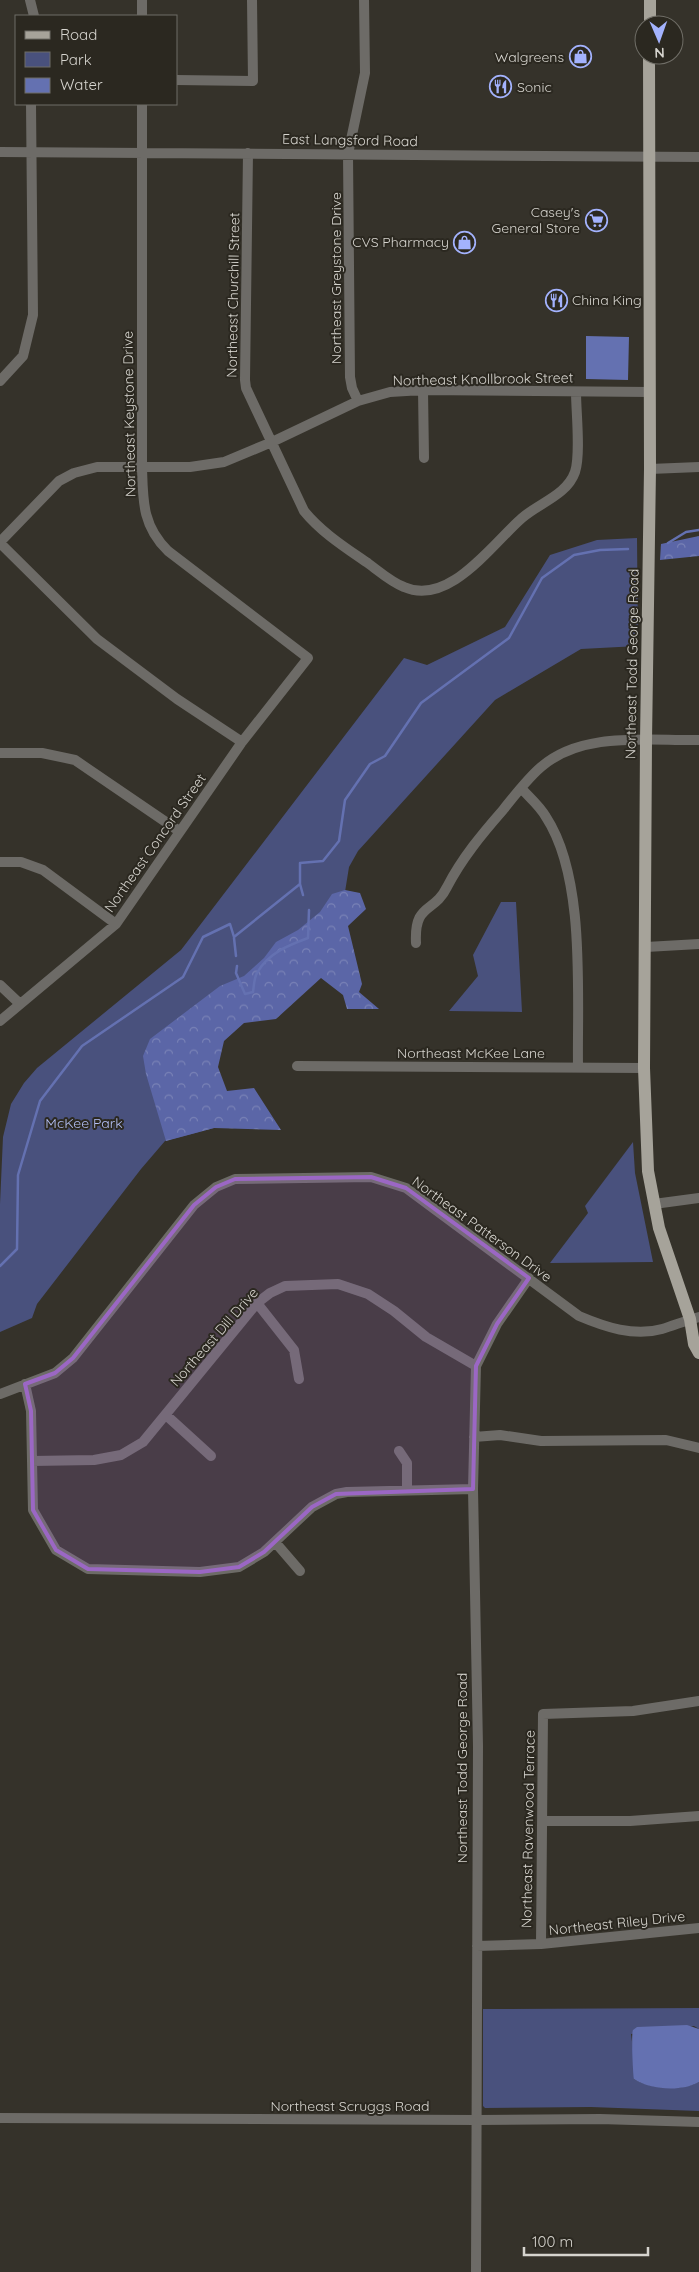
<svg xmlns="http://www.w3.org/2000/svg" width="699" height="2272" font-family="Quicksand,sans-serif">
<defs>
<pattern id="forest-crowns" width="20" height="18" patternUnits="userSpaceOnUse" patternTransform="scale(1.25)"><rect width="20" height="18" fill="#5b66a7"/><path d="M2 6a3 3 0 1 1 6 0M12 15a3 3 0 1 1 6 0" fill="none" stroke="#7982b6"/></pattern>
</defs>
<rect width="100%" height="100%" fill="#35322a"/>
<!-- green -->
<path fill="#49517d" d="M637,538L638,646L581,649L495,700L358,851L349,867L340,923L312,965L208,1046L214,1128L165,1141L141,1169L37,1304L32,1318L0,1332V1204L3,1137L11,1104L24,1083L37,1068L181,950L404,658L427,665L505,627L550,555L597,540Z
M501,902H516L522,1012L449,1011L478,976L473,955Z
M633,1142L635,1173L653,1262L550,1263L588,1213L585,1206Z
M699,2008V2029L694,2026L631,2034L634,2057V2079C649,2089 683,2091 699,2082V2111L591,2107L485,2108L483,2106V2009Z"/>
<!-- forest -->
<path fill="url(#forest-crowns)" d="M699,536V556L660,560L661,544Z
M345,890L360,893L366,909L348,926L362,984L359,992L379,1009H347L343,995L321,978L276,1019L244,1023L224,1041L218,1067L227,1091L254,1088L281,1130L214,1128L166,1141L146,1074L143,1056L150,1039L220,986L244,976L264,958L276,942L298,930L320,912L332,894Z"/>
<!-- water -->
<path fill="#6471b1" d="M586,336L629,337L628,380L586,379Z
M687,2025L699,2029V2082C682,2092 650,2090 634,2079C633,2075 631,2033 633,2030L637,2027Z"/>
<g fill="none" stroke-linecap="round" stroke-linejoin="round">
<!-- stream -->
<path stroke="#6471b1" stroke-width="2.5" d="M668,543L686,532L699,530
M300,884L303,895
M234,938L236,956
M237,966L236,973L245,994L253,992C254,986 254,978 257,973C268,953 289,945 308,938L309,910
M0,1266L17,1249L18,1175L40,1101L82,1046L183,977L203,937L230,924L234,937L300,884V863L323,861L339,841L345,800L370,764L385,756L421,703L509,638L542,578L574,555L600,550L628,549"/>
<!-- minor -->
<path stroke="#6d6b67" stroke-width="10" d="M30,0L34,16
M142,0V16
M176,80L253,81L252,0
M0,152L699,157
M248,153L245,380L246,388L304,511C322,533 346,548 369,564C380,572 391,582 404,587C449,607 492,544 522,518C539,503 567,495 575,472C581,454 576,412 576,392
M0,381L23,356L33,315L31,104
M423,390L424,458
M358,401L352,388L350,377L348,154L365,73L364,0
M650,469L699,467
M0,542L59,481L74,473L97,467H190L224,462L272,442L358,401L390,392L423,390L650,392
M0,543L97,639L177,699L242,742
M0,753H42L75,760L179,831
M521,788C529,797 540,806 546,817C586,878 577,995 578,1067
M0,862H21L43,870L116,924
M416,943C414,902 434,914 447,887C462,858 482,834 503,810C515,795 527,779 541,767C582,731 648,741 699,740
M646,947L699,944
M0,985L19,1003
M0,1021L116,924L242,742L308,658L168,551C142,526 143,500 142,467V104
M297,1066L644,1068
M654,1204L699,1198
M257,1303L294,1350L299,1379
M25,1384L31,1411L33,1510L56,1550L88,1569L200,1572L239,1567L264,1552L312,1507L336,1494L347,1492L473,1489
M0,1394L55,1373L73,1358L194,1205L216,1187L235,1179L371,1177L406,1188L579,1316C605,1327 634,1337 662,1329C675,1325 687,1320 699,1317
M166,1415L211,1456
M474,1437L500,1435L541,1441L666,1440L699,1448
M399,1451L407,1463V1490
M32,1461L94,1460L121,1455L143,1442L257,1303L270,1293L285,1286L338,1284L368,1294L394,1311L426,1337L476,1366
M275,1542L300,1571
M542,1821H630L699,1816
M541,1944L543,1714L633,1711L699,1701
M477,1946L541,1944L699,1928
M0,2118L477,2120L600,2119L699,2122
M476,2272L478,1746L473,1489L476,1366L497,1324L529,1278"/>
<!-- major -->
<path stroke="#a6a39a" stroke-width="12" d="M650,25V0
M649,55L650,469L646,741L644,1068L648,1171L659,1228L690,1319L694,1344L699,1353"/>
</g>
<!-- marked area -->
<path fill="#9b67c4" fill-opacity="0.2" stroke="#9b67c4" stroke-width="4" stroke-linejoin="round" d="M371,1177L406,1188L529,1278L497,1324L476,1366L473,1489L336,1494L312,1507L264,1552L239,1567L200,1572L88,1569L56,1550L33,1510L31,1411L25,1384L55,1373L73,1358L194,1205L216,1187L235,1179Z"/>
<!-- icons -->
<defs>
<symbol id="shop-ring" viewBox="-11 -11 22 22"><circle r="9.5" fill="#2b2820" stroke="#a3b2fd" stroke-width="1.5"/><path d="M-5-2.5h2.3a2.7 3.5 0 0 1 5.4 0H5L5.5 6h-11ZM-1.5-2.5h3a1.5 2.3 0 0 0-3 0Z" fill="#a3b2fd"/></symbol>
<symbol id="restaurant-ring" viewBox="-11 -11 22 22"><circle r="9.5" fill="#2b2820" stroke="#a3b2fd" stroke-width="1.5"/><path d="M-5-6h1v4h1v-4h1v4h1v-4h1v5L-1.5 .5V6h-2V.5L-5-1ZM5-6V6H3V1.5H1.5Q1.5-4 5-6Z" fill="#a3b2fd"/></symbol>
<symbol id="supermarket-ring" viewBox="-11 -11 22 22"><circle r="9.5" fill="#2b2820" stroke="#a3b2fd" stroke-width="1.5"/><path d="M-6-5.5h2.5l.6 2H6L4.5 2H-2.5L-4.4-4H-6ZM-1.5 3.2a1.3 1.3 0 1 0 .1 0ZM3 3.2a1.3 1.3 0 1 0 .1 0Z" fill="#a3b2fd"/></symbol>
</defs>
<g fill-rule="evenodd">
<use href="#shop-ring" x="568" y="44" width="25" height="25"/>
<use href="#restaurant-ring" x="488" y="74" width="25" height="25"/>
<use href="#supermarket-ring" x="584" y="208" width="25" height="25"/>
<use href="#shop-ring" x="452" y="230" width="25" height="25"/>
<use href="#restaurant-ring" x="544" y="288" width="25" height="25"/>
</g>
<g text-anchor="middle" stroke-width="4" stroke-linejoin="round" paint-order="stroke">
<!-- poi labels -->
<g font-size="14" fill="#d6d4ce" stroke="#2b2820" text-anchor="end">
<text x="564" y="62">Walgreens</text>
<text x="517" y="92" text-anchor="start">Sonic</text>
<text x="580" y="217">Casey's<tspan x="580" dy="16">General Store</tspan></text>
<text x="449" y="247">CVS Pharmacy</text>
<text x="572" y="305" text-anchor="start">China King</text>
</g>
<!-- street labels -->
<g font-size="14" fill="#d6d4ce" stroke="#2b2820">
<text transform="translate(350 140) rotate(1)" y="5">East Langsford Road</text>
<text transform="translate(336 278) rotate(-90)" y="5">Northeast Greystone Drive</text>
<text transform="translate(233 295) rotate(-89)" y="5">Northeast Churchill Street</text>
<text transform="translate(483 379) rotate(-1)" y="5">Northeast Knollbrook Street</text>
<text transform="translate(129 414) rotate(-91)" y="5">Northeast Keystone Drive</text>
<text transform="translate(632 664) rotate(-89)" y="5">Northeast Todd George Road</text>
<text transform="translate(155 843) rotate(-55)" y="5">Northeast Concord Street</text>
<text x="471" y="1058">Northeast McKee Lane</text>
<text transform="translate(482 1229) rotate(36)" y="5">Northeast Patterson Drive</text>
<text transform="translate(214 1337) rotate(-49)" y="5">Northeast Dill Drive</text>
<text transform="translate(462 1768) rotate(-90)" y="5">Northeast Todd George Road</text>
<text transform="translate(528 1829) rotate(-89)" y="5">Northeast Ravenwood Terrace</text>
<text transform="translate(617 1923) rotate(-6)" y="5">Northeast Riley Drive</text>
<text x="350" y="2111">Northeast Scruggs Road</text>
</g>
<!-- park labels -->
<g font-size="14" fill="#b4c0f7" stroke="#2b2820">
<text x="84" y="1128">McKee Park</text>
</g>
</g>
<!-- legend -->
<rect x="15" y="15" width="162" height="90" fill="#2b2820" stroke="#6f6d66"/>
<rect x="25" y="31" width="25" height="8" fill="#a6a39a" stroke="#6f6d66"/>
<text x="60" y="40" font-size="15" fill="#d6d4ce">Road</text>
<rect x="25" y="52" width="25" height="15" fill="#49517d" stroke="#6f6d66"/>
<text x="60" y="65" font-size="15" fill="#d6d4ce">Park</text>
<rect x="25" y="78" width="25" height="15" fill="#6471b1" stroke="#6f6d66"/>
<text x="60" y="90" font-size="15" fill="#d6d4ce">Water</text>
<!-- north arrow -->
<g transform="translate(659 40) rotate(178)"><circle r="24" fill="#2b2820" stroke="#6f6d66"/>
<path d="M0-4L9 19L0 12L-9 19Z" fill="#a3b2fd"/>
<text y="-8" font-size="14" font-weight="bold" text-anchor="middle" fill="#d6d4ce">N</text>
</g>
<!-- scale -->
<path d="M524 2247v8h124v-8" fill="none" stroke="#d6d4ce" stroke-width="2.5"/>
<text x="532" y="2247" font-size="15" fill="#d6d4ce" stroke="#2b2820" stroke-width="4" paint-order="stroke">100 m</text>
</svg>
